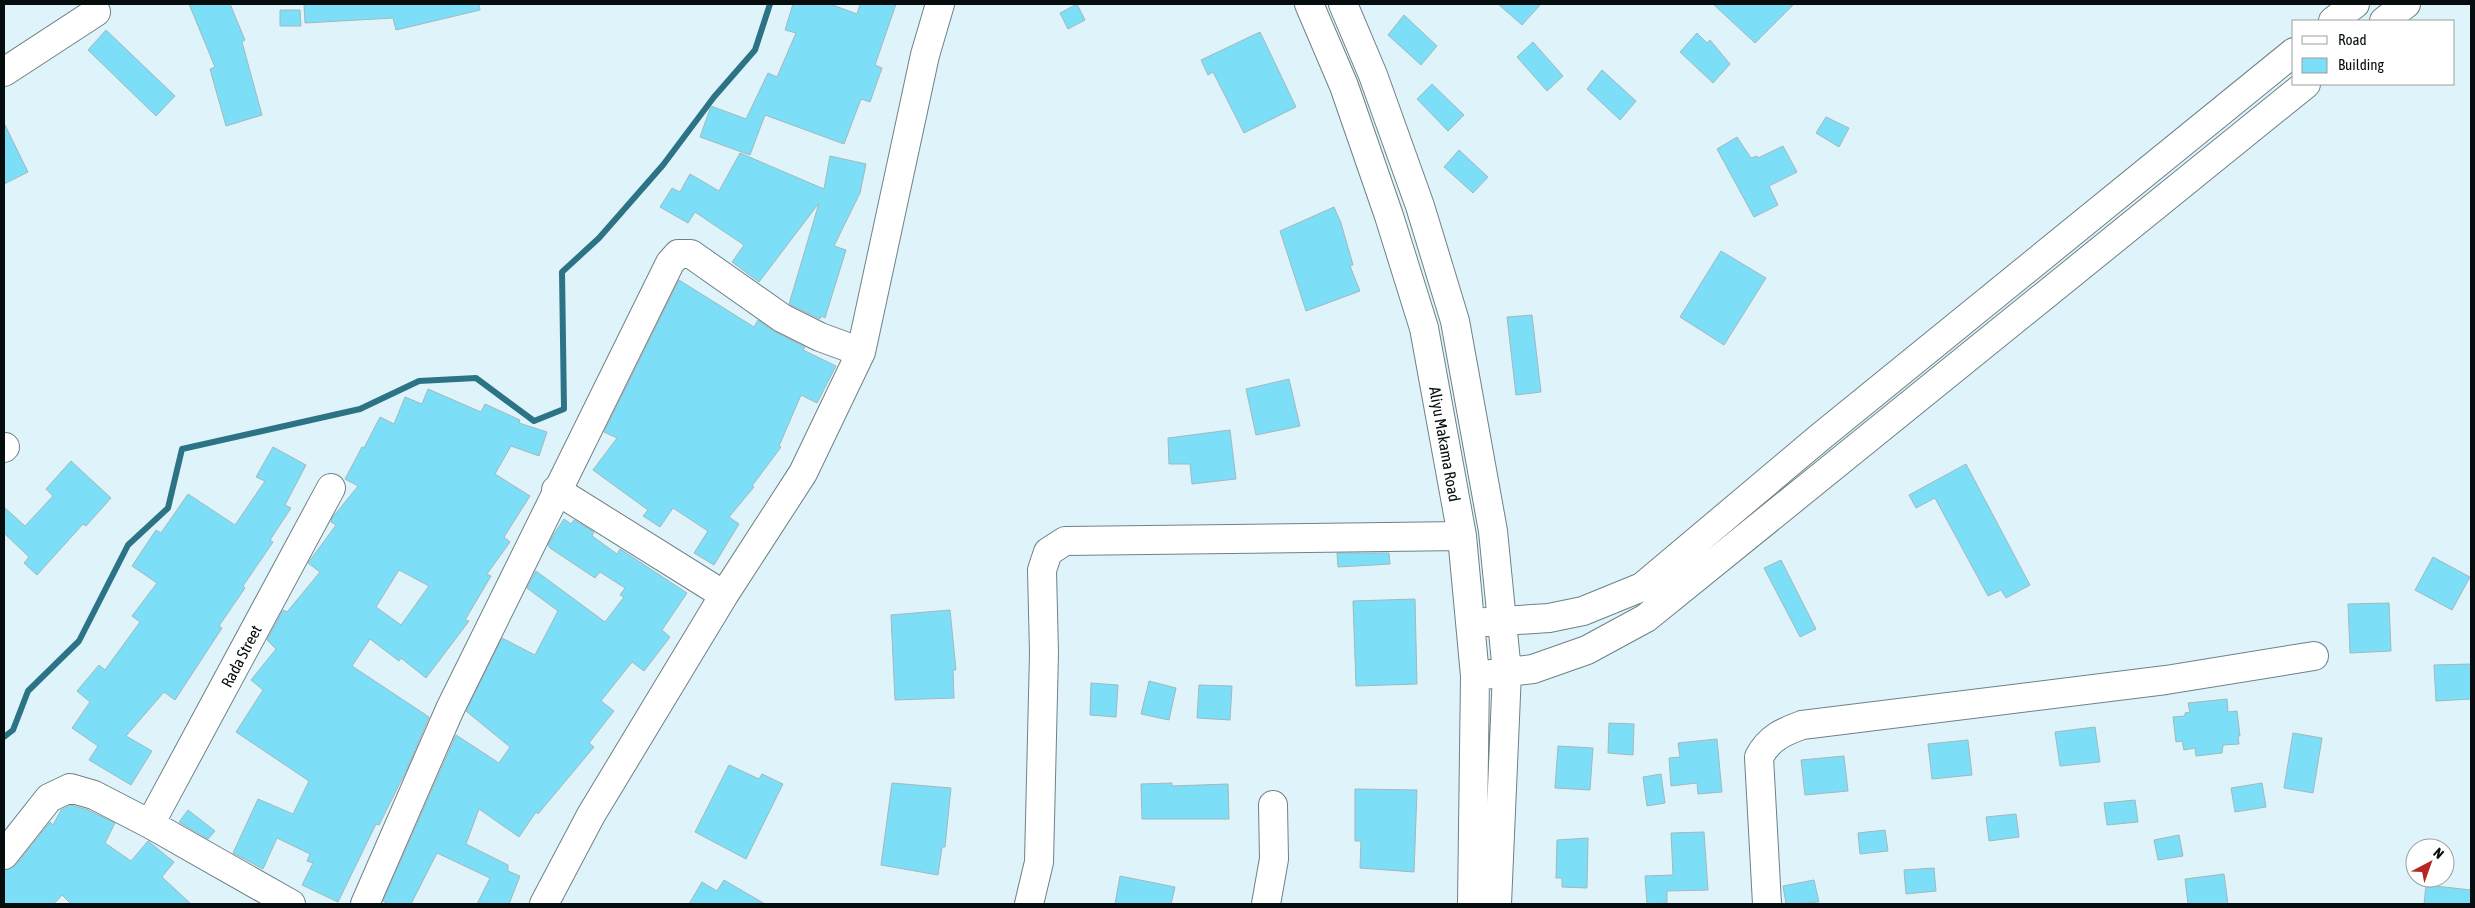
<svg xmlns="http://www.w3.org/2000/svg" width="2475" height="908" font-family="'Asap Condensed',sans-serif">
<rect width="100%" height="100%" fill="#dff4fa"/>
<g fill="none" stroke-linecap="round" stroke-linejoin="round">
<!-- stream -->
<path stroke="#2c7485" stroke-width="6" d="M4,737L13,730L28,691L79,641L128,545L168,508L182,449L360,409L419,381L476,378L534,421L564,409L562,272L599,238L663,165L714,97L755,50L770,4"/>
</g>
<!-- building -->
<path fill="#7ddef7" stroke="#a3b8bd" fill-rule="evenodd" d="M189,4H230L245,40L242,42L262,115L226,126L210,69L215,67Z
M304,4H479L480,10L396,30L393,18L305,23Z
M793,4H830L857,14L860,4H896L875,65L882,68L870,102L861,99L844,144L765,115L750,155L700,137L711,106L746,119L768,73L777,77L796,33L785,30Z
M1077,4L1085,20L1068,29L1060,13Z
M1498,4H1541L1522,25Z
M1713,4H1794L1755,43Z
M280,10H300L301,26H280Z
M1404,15L1437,46L1421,65L1388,35Z
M106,30L175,96L156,116L88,50Z
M1260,32L1296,107L1244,133L1213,72L1208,75L1201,60Z
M1697,33L1707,43L1710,40L1730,64L1713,83L1680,52Z
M1533,42L1563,76L1547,91L1517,57Z
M1602,70L1636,101L1620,120L1587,89Z
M1432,84L1464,115L1448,131L1417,99Z
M1826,117L1849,128L1839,147L1816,133Z
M4,123L28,172L4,184Z
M1737,137L1751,158L1757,156L1758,158L1783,146L1797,172L1769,186L1778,205L1754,217L1717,149Z
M1459,150L1488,177L1473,193L1444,167Z
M740,153L824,189L830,156L866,164L860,193L834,246L846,250L825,318L821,316L820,319L789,304L819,203L759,282L732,262L744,245L695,212L688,223L660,207L672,188L680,192L690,174L719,191Z
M1334,207L1341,223L1353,265L1350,266L1360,291L1306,311L1280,231Z
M1721,251L1766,278L1724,345L1680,317Z
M679,280L754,327L758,320L775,332L805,347L803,350L836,366L817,403L801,395L779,446L781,447L752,486L754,487L729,517L739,524L714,565L694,553L708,531L673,508L660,527L643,516L648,510L593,470L617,438L604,432Z
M1532,315L1541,392L1516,395L1507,317Z
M1289,379L1300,426L1256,435L1246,389Z
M428,389L481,412L485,404L520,420L519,423L547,432L539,456L511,446L495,474L530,496L504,537L510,542L487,574L491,576L465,620L469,621L426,678L401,658L399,661L370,639L352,666L429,717L407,769L379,825L376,824L338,902L302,885L313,863L307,861L310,854L277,838L263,869L233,853L258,799L293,814L309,781L236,732L263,690L251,680L276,649L267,640L283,610L287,612L320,572L308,563L336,525L331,522L332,518L358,486L345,479L362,447L364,448L380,417L394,424L405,397L422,404ZM399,570L429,586L401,625L376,607Z
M1230,430L1236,479L1192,484L1190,464H1169L1168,438Z
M273,447L306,465L285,505L291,508L270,540L273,542L243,586L245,588L219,626L222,628L175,700L164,692L126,736L152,751L131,785L89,760L98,746L72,728L90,702L77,691L99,665L105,670L140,622L132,616L157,583L132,566L156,530L161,533L188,494L235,525L265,481L256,477Z
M71,461L111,498L86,526L83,524L37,575L24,563L29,557L4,533V507L25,526L53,496L46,489Z
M1966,464L2030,585L2006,598L2001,590L1988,596L1935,498L1916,508L1909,495Z
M564,519L571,524L574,520L594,532L592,536L617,554L620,549L687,593L662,630L670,637L644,671L632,662L601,701L614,711L589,743L594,747L538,814L536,812L519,837L479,809L466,844L508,865V871L520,876L509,904H477L490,878L437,853L411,904H389L383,901L456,735L499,763L510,747L466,711L502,638L535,655L558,611L527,588L536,571L605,622L624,597L620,595L625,588L600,572L595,578L550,548L548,545L554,534Z
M1337,553H1389L1390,564L1338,567Z
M2433,557L2470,577L2452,610L2415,590Z
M1781,560L1816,629L1800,637L1764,568Z
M1415,599L1417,684L1356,686L1353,601Z
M2389,603L2391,651L2350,653L2348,604Z
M950,610L956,670H953L954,698L895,700L891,615Z
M2471,664V699L2436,701L2434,665Z
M1149,681L1176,688L1169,720L1141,714Z
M1091,683L1118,685L1116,717L1090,715Z
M1199,685L1232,686L1230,720L1197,718Z
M2227,699L2228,712L2237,711L2240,736H2238L2239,744L2223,745L2222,753L2196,756L2195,748L2184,750L2182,741L2176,742L2173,717L2185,716V713L2190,712L2188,703Z
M1609,723L1634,724L1633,755L1608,753Z
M2095,727L2100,762L2060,766L2055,732Z
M2293,733L2322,738L2313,793L2284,788Z
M1717,739L1722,792L1698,794L1697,783L1671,786L1669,758L1680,757L1678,743Z
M1968,740L1972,775L1932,779L1928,744Z
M1558,746L1593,748L1590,790L1555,788Z
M1844,756L1848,791L1805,795L1801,760Z
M729,765L759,779L762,774L783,784L746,859L695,832Z
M1661,774L1665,803L1647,806L1643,777Z
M892,783L951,788L945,847H942L938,875L881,865Z
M1172,783V786L1228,784L1229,819H1142L1141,784Z
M2262,783L2266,807L2235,812L2231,788Z
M1355,789L1417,790L1414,872L1360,868L1361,841H1355Z
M2135,800L2138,822L2107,825L2104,803Z
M71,805L88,810L115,823L105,843L131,861L148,841L174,862L162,877L191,904H71L62,895L54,904H4V870L16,865L50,822L53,825L61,810Z
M188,810L215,831L208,839L179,822Z
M2016,814L2019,837L1989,841L1986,817Z
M1885,830L1888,851L1860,854L1858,833Z
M1704,832L1708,890L1667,891V903L1647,904L1645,876L1673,875L1671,833Z
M2179,835L2183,856L2158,860L2154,840Z
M1588,838L1587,888L1562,887V878H1556L1557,840Z
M1934,868L1936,891L1906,894L1904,870Z
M2224,874L2228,904H2188L2185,879Z
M1120,876L1175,887L1171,904H1115Z
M724,880L765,904H689L702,882L717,891Z
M1814,880L1819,902L1786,904L1783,886Z
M2426,885L2471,890V904H2424Z"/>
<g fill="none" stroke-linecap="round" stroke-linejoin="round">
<defs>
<path id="minor" d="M1309,4L1344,86L1389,216L1424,328L1462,536L1475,676L1472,904
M1343,4L1373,75L1420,206L1455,321L1493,531L1507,672L1497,904
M2333,21L2355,4
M2384,21L2406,4
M4,72L96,12
M4,448L5,447
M556,490L724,595
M1471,623L1549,618L1583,611L1642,587L1819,438L2294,52
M1475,676L1533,669L1587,650L1646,618L2306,84
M150,824L331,488
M4,855L49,798L70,788L94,795L150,824L291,904
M365,904L450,709L670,263L678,254H691L782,318L820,337L861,352
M544,904L591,815L724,595L803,473L861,352L925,55L940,4
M1029,904L1039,862L1044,653L1042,570L1048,552L1065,541L1462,536
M1266,904L1274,859L1273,805
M1767,904L1759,757C1769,738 1783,732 1802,725L2166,680L2314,656"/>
</defs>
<!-- minor casing -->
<use href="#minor" stroke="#6e8187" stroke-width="30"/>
<!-- minor -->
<use href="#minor" stroke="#fff" stroke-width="28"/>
</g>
<g text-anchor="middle" stroke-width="4" stroke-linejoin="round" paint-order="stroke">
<!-- street labels -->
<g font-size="16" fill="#060d0f" stroke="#fff">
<text transform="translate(1445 444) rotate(80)" y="6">Aliyu Makama Road</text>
<text transform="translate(241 656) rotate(-62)" y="6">Rada Street</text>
</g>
</g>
<!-- border -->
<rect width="2475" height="908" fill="none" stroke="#060d0f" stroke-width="10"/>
<!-- legend -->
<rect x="2292" y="20" width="162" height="65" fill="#ffffff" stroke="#9b9e9f"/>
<rect x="2302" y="36" width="25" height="8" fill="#ffffff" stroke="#9b9e9f"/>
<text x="2338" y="45" font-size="15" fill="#060d0f">Road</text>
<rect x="2302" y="58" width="25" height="15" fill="#7ddef7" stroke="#9b9e9f"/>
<text x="2338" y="70" font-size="15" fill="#060d0f">Building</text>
<!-- north arrow -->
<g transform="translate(2430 863) rotate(41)"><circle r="24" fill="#ffffff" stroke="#9b9e9f"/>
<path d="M0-4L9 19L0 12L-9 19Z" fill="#b62724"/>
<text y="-8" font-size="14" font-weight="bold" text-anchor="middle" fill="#060d0f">N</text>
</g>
</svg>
